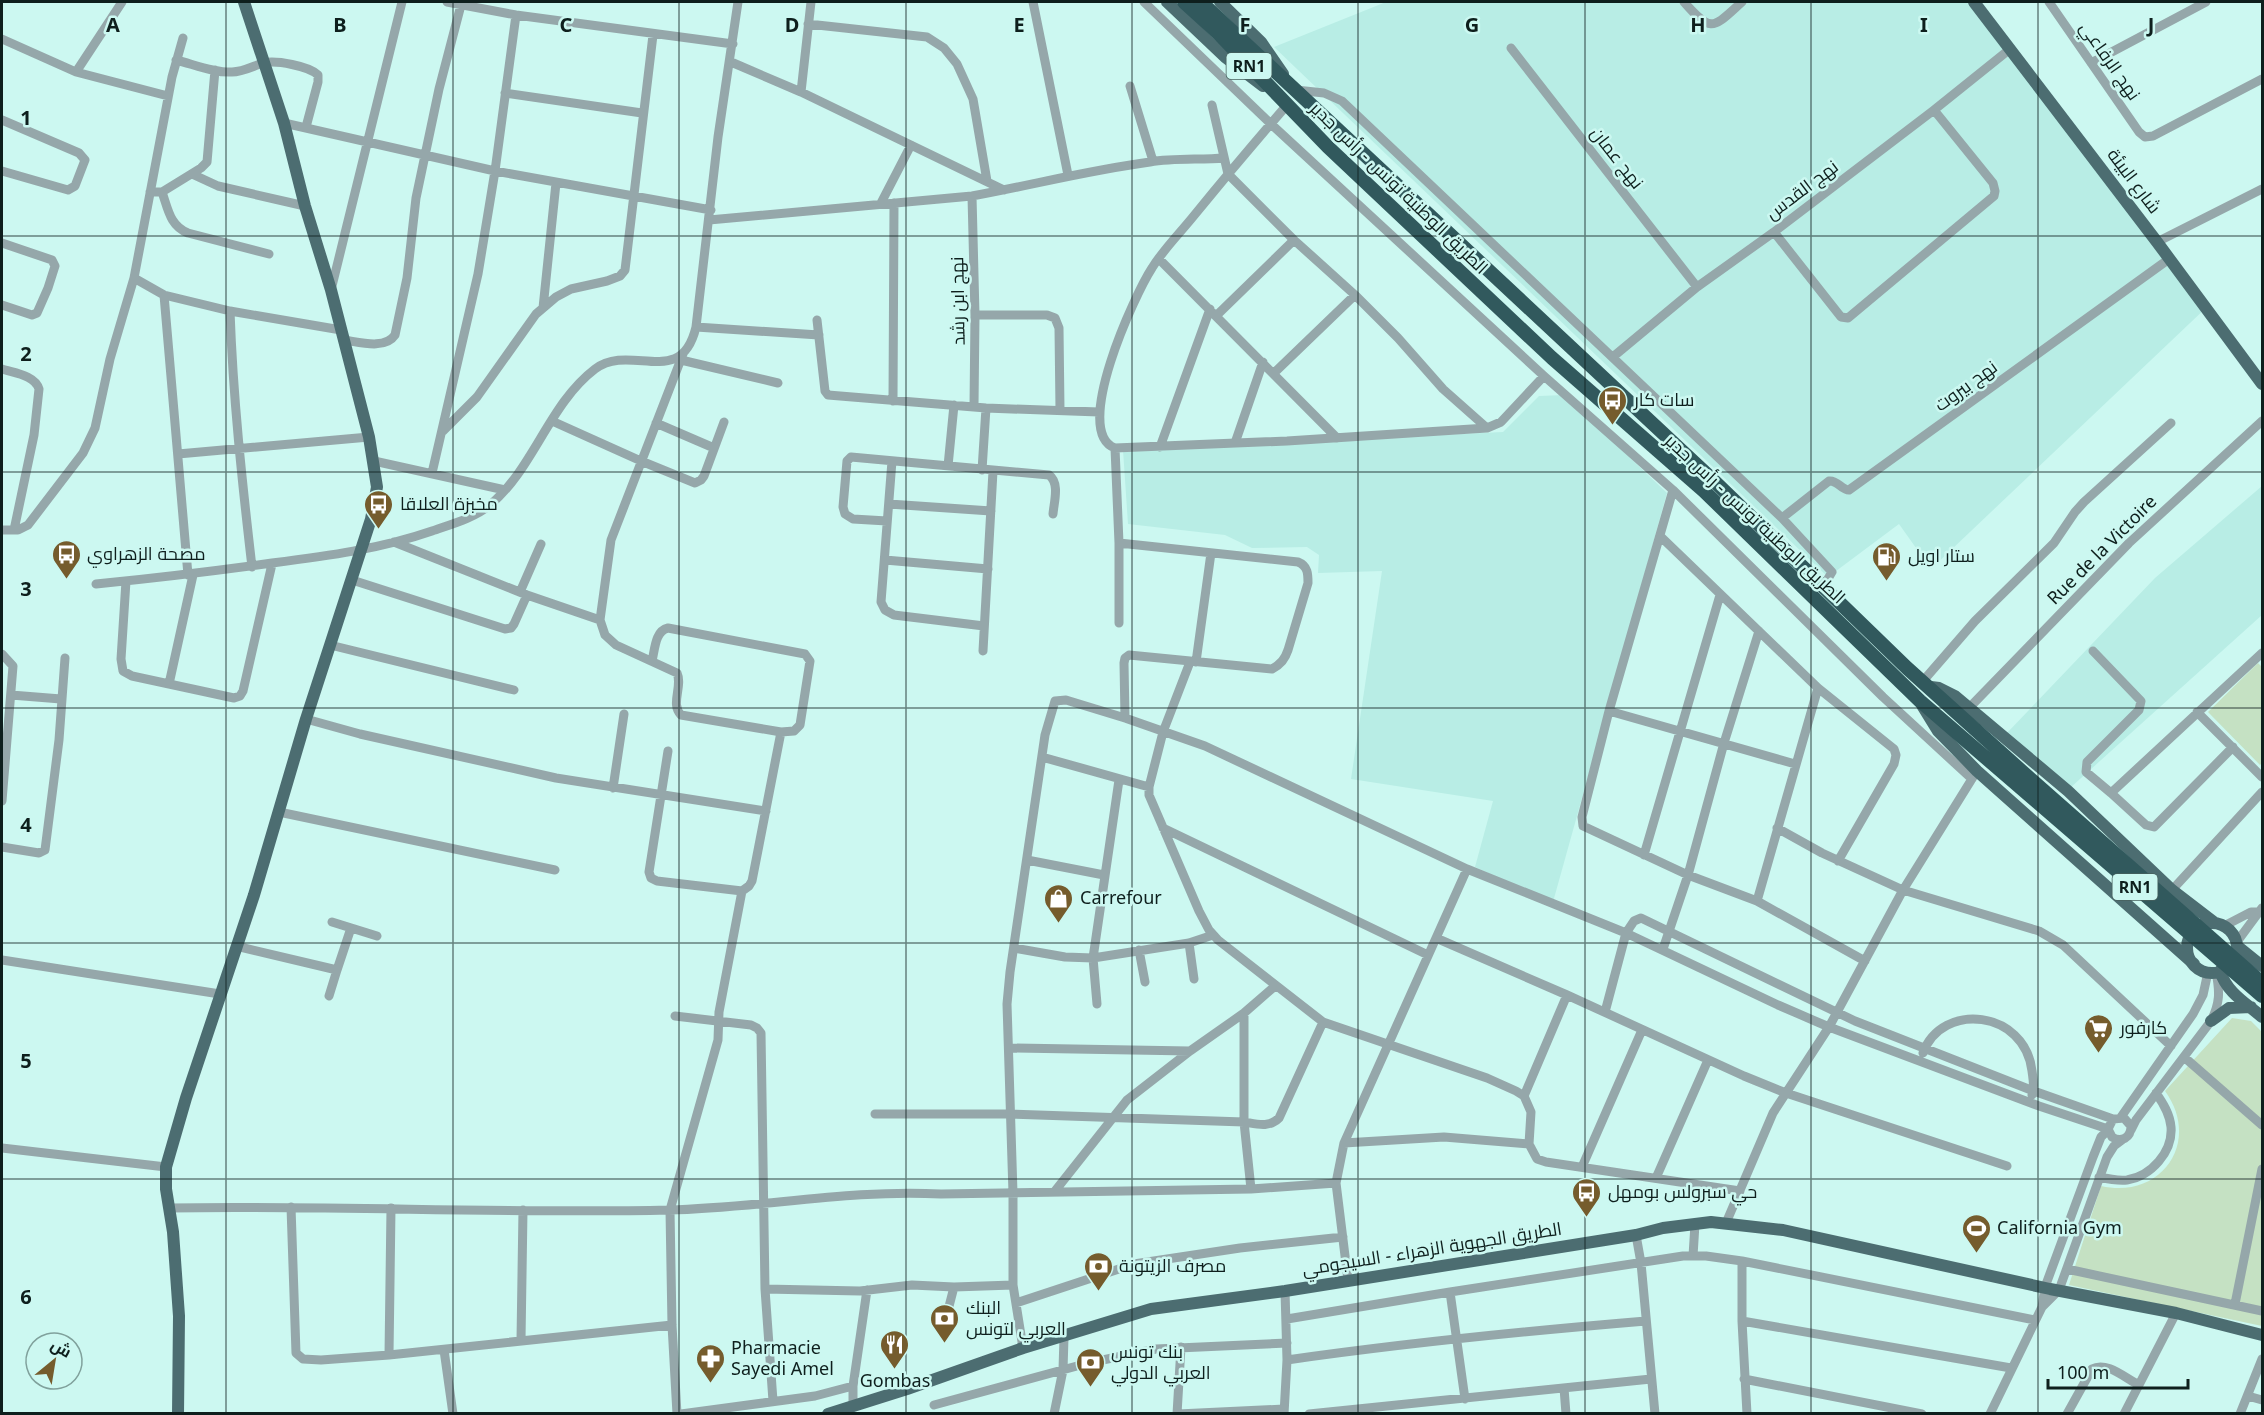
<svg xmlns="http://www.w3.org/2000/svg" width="2264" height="1415" font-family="'Noto Sans',Cairo,sans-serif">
<rect width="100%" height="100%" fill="#ccf8f1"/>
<!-- built -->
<path fill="#b8ede5" d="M1386,2H1979L2209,305L1931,569L1899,524L1828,577L1274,47Z
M1564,395L1667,493L1553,902L1475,867L1493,801L1351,779L1382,571L1318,573L1319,555L1307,547L1252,548L1225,535L1128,524L1123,450L1503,432L1539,396Z
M2262,486V615L2070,788L2006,734L2155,578Z"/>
<!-- green -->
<path fill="#c5e1c3" d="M2258,663L2262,667V763L2260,765L2208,712Z
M2232,1018L2251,1021L2262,1032V1326L2069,1285L2101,1186C2161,1200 2202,1142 2165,1091Z"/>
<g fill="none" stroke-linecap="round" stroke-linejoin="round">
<!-- minor -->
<path stroke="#95a7aa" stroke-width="9" d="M447,2L516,15L733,44
M1033,2L1068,175
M1144,2L1271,124L1544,376L1673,490L1883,697L1972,779
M1684,2C1712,34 1713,28 1742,2
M2049,2L2139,132L2145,137L2153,136L2262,79
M808,24L927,37L944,48L957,64L973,99L987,181
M2,39L76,72L168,96
M1511,48L1697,287
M176,60C193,64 214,73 232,72C243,72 253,66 263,63C276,60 309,66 318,75V82L306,127
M731,62L801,92L1004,190
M2091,63L2206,2
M76,72L122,2
M1130,86L1153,161
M1296,90L1324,93L1342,101L1782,518L1832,572L1823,587
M801,92L811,2
M505,93L642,113
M1212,105L1228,174L1294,240L1355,295L1398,338L1443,389L1487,428
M2,120L79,153L85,160L75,186L68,190L2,171
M284,123L495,171L711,210
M192,174L218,186L305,206
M150,192H162L201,168L207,162L215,70
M162,192C168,209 170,226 188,233L269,254
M972,196L975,315L974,406
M881,203L911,145
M709,220L972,196C1032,185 1090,170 1150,162C1174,158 1200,160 1224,158
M1774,232L1841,317L1848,318L1994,196L1995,191L1993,183L1934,110
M2157,242L2262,189
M2,243L52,260L55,266L48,288L37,313L32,315L2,305
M1159,259L1337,438
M134,278L164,295L230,311L341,330
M331,290L402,2
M164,295L188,575
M543,308L556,183
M230,311C233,397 242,481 252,567
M975,315H1047L1055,318L1059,328L1060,410
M1217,315L1294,240
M817,320L825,391L828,395L986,408L1099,412
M696,327L819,335
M344,340C359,342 385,350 395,335L407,278L416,198L439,89L461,5
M1614,356L1697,287L1774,232L1934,110L2010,49
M681,360L778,383
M2,369C14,373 35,375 39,389L34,435L14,530
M1274,373L1355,295
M893,401L894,203
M552,421L641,461L695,483L701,480L704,476L724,422
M656,423L714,448
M443,431L477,397L536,314L556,297L571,289L607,281L620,276L625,270L653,35
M1235,443L1263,362
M1160,447L1210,309
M1115,448L1287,441L1487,428L1501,422L1544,376
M178,454L369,437
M374,461L505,490
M892,461L881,602L885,610L894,615L984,626
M948,466L954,405
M982,470L986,408
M432,473L478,274L495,171L516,15
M1673,490L1609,711L1582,817L1583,826L1688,875L1757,901L1865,961
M889,504L991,511
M1782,518L1829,481C1838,480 1841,490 1849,490L2169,259
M887,521L853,519L845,514L843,507L847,461L851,457L1049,475C1060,483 1054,502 1053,514
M2,530H18L28,525L83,453L95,428L110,359L134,278L172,77L183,38
M1660,536L1818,688L1894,749L1896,755L1894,764L1838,861
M394,542L527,595L600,620
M1119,543L1298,562C1308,566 1308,574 1308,583L1288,650C1285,659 1281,664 1272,669L1129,655L1125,658L1124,663L1125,718
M885,560L988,569
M352,580L505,629L511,628L514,624L527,595
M126,581L121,659L123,671L132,676L234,698L240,696L243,691L272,564
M96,584C155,578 214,571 272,563C327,556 380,549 432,531C452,524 474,518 490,505C534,468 549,404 595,369C631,342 681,390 696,327L718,137L738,2
M520,592L541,544
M1119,623V543L1115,448C1071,432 1135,294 1152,268C1163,250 1179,234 1192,218C1223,180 1255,142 1287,105
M330,645L514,690
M983,651L993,471
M2093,651L2141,701L2139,710L2087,762L2086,772L2111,793
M2,654L13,666L2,801
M652,661C655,649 655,631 668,628L805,654L810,661L800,725L794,731L781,732L681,715C670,704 683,686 677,673L616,645L605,635L600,620L611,540L683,354
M1190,662L1163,732L1149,787V795L1199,911L1209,930L1218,940L1323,1022L1487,1078L1516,1091L1524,1096L1531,1112L1529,1144L1444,1137L1344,1143
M1196,662L1211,553
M1923,681L1975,621L2054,543L2075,512L2084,502L2171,423
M169,684L193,575
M11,695L61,699
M1969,708L2129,543L2262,421
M1609,711L1795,764
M2197,712L2262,777
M306,719L360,734L556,778L766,811
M2233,747L2154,827L2146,825L2111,793L2262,653
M668,751L649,872L651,878L657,881L742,891L749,886L752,881L781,732
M1042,757L1149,787
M613,788L624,714
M279,812L555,870
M1163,828L1428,955
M1777,828L1822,853L1903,890L2039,931L2063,945L2171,1046
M2,847L39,853L45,850L59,740L65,658
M1644,855L1720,595
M1027,860L1104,875
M2172,890L2262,792
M1757,901L1818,688
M332,922L377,936
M2224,926L2251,912H2258
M1436,938L1567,995L1744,1076L1786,1093L2007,1166
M1189,943L1194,979
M2236,943L2262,908
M236,946L337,970L351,928
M1014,948L1065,957L1093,958L1189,943L1213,935
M1663,949L1688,875L1724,743L1759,631
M1139,950L1145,982
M2,960L220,994
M329,996L337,970
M1097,1004L1093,958L1119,780
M1244,1013V1122L1251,1189
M675,1016L751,1025L757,1028L761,1033L765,1289L773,1401
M1009,1048L1190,1051
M1923,1053C1942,1001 2025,1010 2032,1071C2033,1079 2035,1087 2032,1095
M2184,1057L2262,1125
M1524,1096L1567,995
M875,1114H1011L1244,1122C1257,1124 1269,1128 1279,1118L1323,1022
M2121,1117L2193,1014L2203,995L2208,972
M2108,1129L2039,1106L1829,1027L1778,1005L1626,933L1634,921L1641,918L1855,1021L2031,1090L2113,1119L2124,1118L2131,1126C2131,1138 2121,1143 2112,1137L2108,1129L2113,1119
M2131,1130L2136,1120L2211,1021C2220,1003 2220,992 2216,972
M1529,1144L1537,1159L1546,1162L1740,1191
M2,1148L166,1167
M1582,1167L1642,1030
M2099,1177C2108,1179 2118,1181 2127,1180C2151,1176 2173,1152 2171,1127C2170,1114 2163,1103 2156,1093
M1656,1178L1708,1060
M1055,1191L1127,1100L1190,1051L1244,1013L1275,986
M291,1207L296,1353L303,1359L321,1360L389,1355L672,1325
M169,1208C336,1205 502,1214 669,1210C760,1208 849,1189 941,1194L1251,1189L1336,1183
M1726,1223L1773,1113L1829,1027L1903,890L1975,774
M1636,1235L1641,1263L1655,1414
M1693,1256L1695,1224
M1742,1261V1321L1747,1414
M2067,1269L2262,1311
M1348,1280L1336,1183L1344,1143L1467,869
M765,1289L860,1291L912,1285L954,1287
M1016,1303L1134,1264L1240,1248L1343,1237
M2235,1304L2262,1169
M2042,1307L2045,1287L2093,1157L2101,1137L2108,1130
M946,1318L954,1287L1013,1285
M1287,1319L1450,1292
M1742,1321L2011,1368
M521,1340L523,1210
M1023,1348L1013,1285V1193L1007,1004L1010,972L1045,735L1055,701L1066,700L1125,718L1205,746L1467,869L1626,933L1605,1012
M444,1350L453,1414
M389,1355L391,1208
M1287,1360C1406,1343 1526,1331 1646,1321
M1744,1379L1922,1414
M1564,1388L1566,1414
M2248,1396L2262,1400
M1465,1399L1450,1292L1683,1256H1706L1742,1261L2035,1320
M934,1405L1088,1363L1156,1349L1287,1343
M853,1406V1386L867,1290
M677,1414L672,1325L670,1210L718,1040L719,1012L742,891
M681,1414L815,1396L853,1386
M1054,1414L1063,1370L1064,1337
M1177,1414L1181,1347
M1178,1414L1284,1409
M1284,1414L1287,1360L1285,1291
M1309,1414L1651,1379
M1990,1414L2042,1307L2059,1290L2107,1157L2114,1146L2122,1140
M2067,1414L2092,1369C2107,1361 2125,1378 2139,1385
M2124,1414L2176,1313
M2240,1414L2262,1359"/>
<!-- major -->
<path stroke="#4c6d71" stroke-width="12" d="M1167,2L1225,57L1263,86
M1220,2L1261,42L1283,74
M1974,2L2157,242L2262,384
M1931,687L1939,688L1955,696L2068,791L2172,890L2215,923
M1922,705L1938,731L1977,771L2194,964
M2187 948a25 25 0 1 1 50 0a25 25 0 1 1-50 0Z
M2237,946L2262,966
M2220,971C2227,993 2246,1003 2262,1017
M2211,1021L2229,1008L2251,1007
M178,1414L179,1316L173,1232L166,1189V1167L186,1098L254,895L306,719L371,519L377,487L369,437L331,290L305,206L284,123L244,2
M828,1414L907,1389L1023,1348L1151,1309L1285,1291L1636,1235L1663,1228L1711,1222L1783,1230L2050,1289L2176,1313L2262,1335"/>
<!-- highway -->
<path stroke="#31595d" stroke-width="14" d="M1184,2L1217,32L1328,147L1552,358L1704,491L1920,701L2262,996
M1201,2L1712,479L1907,668L2017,767L2262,983"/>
</g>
<!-- grid -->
<path fill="none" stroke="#0e1f1d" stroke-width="1.5" stroke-opacity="0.55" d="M226,2V1414M453,2V1414M679,2V1414M906,2V1414M1132,2V1414M1358,2V1414M1585,2V1414M1811,2V1414M2038,2V1414M2,236H2262M2,472H2262M2,708H2262M2,943H2262M2,1179H2262"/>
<!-- icons -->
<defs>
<symbol id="bus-pin" viewBox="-11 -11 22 30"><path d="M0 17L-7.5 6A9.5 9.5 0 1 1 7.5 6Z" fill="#755c2d" stroke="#ccf8f1"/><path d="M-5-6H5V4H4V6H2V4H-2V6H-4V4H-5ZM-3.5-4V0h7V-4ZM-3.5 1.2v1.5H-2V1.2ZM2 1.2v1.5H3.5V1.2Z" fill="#fff"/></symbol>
<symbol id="fuel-pin" viewBox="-11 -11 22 30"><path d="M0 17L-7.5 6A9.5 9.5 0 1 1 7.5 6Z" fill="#755c2d" stroke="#ccf8f1"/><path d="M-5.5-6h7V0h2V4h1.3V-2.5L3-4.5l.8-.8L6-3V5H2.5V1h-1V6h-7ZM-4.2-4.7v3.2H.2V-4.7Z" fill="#fff"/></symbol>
<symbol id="shop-pin" viewBox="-11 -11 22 30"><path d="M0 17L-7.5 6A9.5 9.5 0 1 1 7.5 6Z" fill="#755c2d" stroke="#ccf8f1"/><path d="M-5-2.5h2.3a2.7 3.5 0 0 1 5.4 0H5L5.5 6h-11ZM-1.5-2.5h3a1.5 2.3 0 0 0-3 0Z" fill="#fff"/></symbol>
<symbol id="supermarket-pin" viewBox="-11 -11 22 30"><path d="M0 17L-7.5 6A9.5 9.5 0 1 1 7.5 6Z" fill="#755c2d" stroke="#ccf8f1"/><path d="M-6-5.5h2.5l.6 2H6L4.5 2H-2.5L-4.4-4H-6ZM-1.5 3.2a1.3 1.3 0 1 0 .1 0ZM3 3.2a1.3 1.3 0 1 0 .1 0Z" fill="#fff"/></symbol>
<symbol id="stadium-pin" viewBox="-11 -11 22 30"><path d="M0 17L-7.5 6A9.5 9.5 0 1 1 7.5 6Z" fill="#755c2d" stroke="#ccf8f1"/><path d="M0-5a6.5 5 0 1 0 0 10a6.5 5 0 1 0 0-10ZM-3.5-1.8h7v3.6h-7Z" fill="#fff"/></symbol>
<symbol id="bank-pin" viewBox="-11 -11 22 30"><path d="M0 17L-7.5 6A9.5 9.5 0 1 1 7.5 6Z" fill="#755c2d" stroke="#ccf8f1"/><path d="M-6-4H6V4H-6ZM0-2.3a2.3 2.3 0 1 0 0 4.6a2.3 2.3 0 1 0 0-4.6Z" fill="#fff"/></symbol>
<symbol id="restaurant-pin" viewBox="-11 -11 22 30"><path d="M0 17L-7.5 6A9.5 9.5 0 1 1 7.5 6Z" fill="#755c2d" stroke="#ccf8f1"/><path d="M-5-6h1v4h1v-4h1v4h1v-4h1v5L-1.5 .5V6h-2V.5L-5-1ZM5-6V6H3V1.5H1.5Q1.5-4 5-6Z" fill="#fff"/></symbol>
<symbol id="pharmacy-pin" viewBox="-11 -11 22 30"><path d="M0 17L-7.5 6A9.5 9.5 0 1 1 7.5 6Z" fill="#755c2d" stroke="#ccf8f1"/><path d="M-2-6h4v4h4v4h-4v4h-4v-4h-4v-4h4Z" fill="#fff"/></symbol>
</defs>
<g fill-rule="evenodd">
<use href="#bus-pin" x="1596" y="384" width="33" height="45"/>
<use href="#bus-pin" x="362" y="488" width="33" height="45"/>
<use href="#bus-pin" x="50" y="538" width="33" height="45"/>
<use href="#fuel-pin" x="1870" y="540" width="33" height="45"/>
<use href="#shop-pin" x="1042" y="882" width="33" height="45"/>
<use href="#supermarket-pin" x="2082" y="1012" width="33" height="45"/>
<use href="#bus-pin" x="1570" y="1176" width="33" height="45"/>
<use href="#stadium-pin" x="1960" y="1212" width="33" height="45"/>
<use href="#bank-pin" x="1082" y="1250" width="33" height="45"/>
<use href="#bank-pin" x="928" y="1302" width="33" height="45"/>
<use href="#restaurant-pin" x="878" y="1328" width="33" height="45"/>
<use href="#pharmacy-pin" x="694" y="1342" width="33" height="45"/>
<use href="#bank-pin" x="1074" y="1346" width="33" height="45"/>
</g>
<g text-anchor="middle" stroke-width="5" stroke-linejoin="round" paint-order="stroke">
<!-- shield labels -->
<g fill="#ccf8f1" stroke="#47605d" stroke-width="1.5">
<rect x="1226.5" y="53" width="45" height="26" rx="4.5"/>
<rect x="2112.5" y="874" width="45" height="26" rx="4.5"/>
</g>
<g font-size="16" font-weight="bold" fill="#0e1f1d">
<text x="1249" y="72">RN1</text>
<text x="2135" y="893">RN1</text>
</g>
<!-- street labels -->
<g font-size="18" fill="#0e1f1d" stroke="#ccf8f1">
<text transform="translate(2110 61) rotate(55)" y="6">نهج الرفاعي</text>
<text transform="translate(1617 158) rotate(52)" y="6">نهج عمان</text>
<text transform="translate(2134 181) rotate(53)" y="6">شارع البيئة</text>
<text transform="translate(1399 188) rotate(44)" y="6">الطريق الوطنية تونس - رأس جدير</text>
<text transform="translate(1802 190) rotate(-37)" y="6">نهج القدس</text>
<text transform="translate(958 301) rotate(-91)" y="6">نهج ابن رشد</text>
<text transform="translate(1966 386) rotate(-36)" y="6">نهج بيروت</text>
<text transform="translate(1755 519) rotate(43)" y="6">الطريق الوطنية تونس - رأس جدير</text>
<text transform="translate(2102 550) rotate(-45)" y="6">Rue de la Victoire</text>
<text transform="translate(1432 1249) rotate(-9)" y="6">الطريق الجهوية الزهراء - السيجومي</text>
</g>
<!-- poi labels -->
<g font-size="18" fill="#0e1f1d" stroke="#ccf8f1" text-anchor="start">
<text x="1634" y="406">سات كار</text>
<text x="400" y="510">مخبزة العلاقا</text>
<text x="87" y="560">مصحة الزهراوي</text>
<text x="1908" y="562">ستار اويل</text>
<text x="1080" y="904">Carrefour</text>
<text x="2120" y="1034">كارفور</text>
<text x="1608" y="1198">حي سبرولس بومهل</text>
<text x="1997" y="1234">California Gym</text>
<text x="1119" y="1272">مصرف الزيتونة</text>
<text x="966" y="1314">البنك<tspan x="966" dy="21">العربي لتونس</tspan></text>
<text x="731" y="1354">Pharmacie<tspan x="731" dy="21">Sayedi Amel</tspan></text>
<text x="1111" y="1358">بنك تونس<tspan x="1111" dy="21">العربي الدولي</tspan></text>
<text x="895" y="1387" text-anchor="middle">Gombas</text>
</g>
</g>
<g font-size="20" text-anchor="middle" font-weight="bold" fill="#0e1f1d" stroke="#ccf8f1" stroke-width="5" stroke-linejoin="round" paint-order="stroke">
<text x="113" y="32">A</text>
<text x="340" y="32">B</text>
<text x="566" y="32">C</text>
<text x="792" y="32">D</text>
<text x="1019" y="32">E</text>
<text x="1245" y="32">F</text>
<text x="1472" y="32">G</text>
<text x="1698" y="32">H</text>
<text x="1924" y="32">I</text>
<text x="2151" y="32">J</text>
<text x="26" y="125">1</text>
<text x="26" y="361">2</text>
<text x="26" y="596">3</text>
<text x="26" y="832">4</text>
<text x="26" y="1068">5</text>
<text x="26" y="1304">6</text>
</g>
<!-- border -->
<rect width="2264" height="1415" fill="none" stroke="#0e1f1d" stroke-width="6"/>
<!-- north arrow -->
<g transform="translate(54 1361) rotate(30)"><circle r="28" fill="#ccf8f1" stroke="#80a19c" stroke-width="1.5"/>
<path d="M0-4.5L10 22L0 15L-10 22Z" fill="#755c2d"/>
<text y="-9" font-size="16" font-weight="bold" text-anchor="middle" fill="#0e1f1d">ش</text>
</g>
<!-- scale -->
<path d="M2048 1379v9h140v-9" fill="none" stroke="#0e1f1d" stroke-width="3"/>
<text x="2057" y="1379" font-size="18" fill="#0e1f1d" stroke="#ccf8f1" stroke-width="4.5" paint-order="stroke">100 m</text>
</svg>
